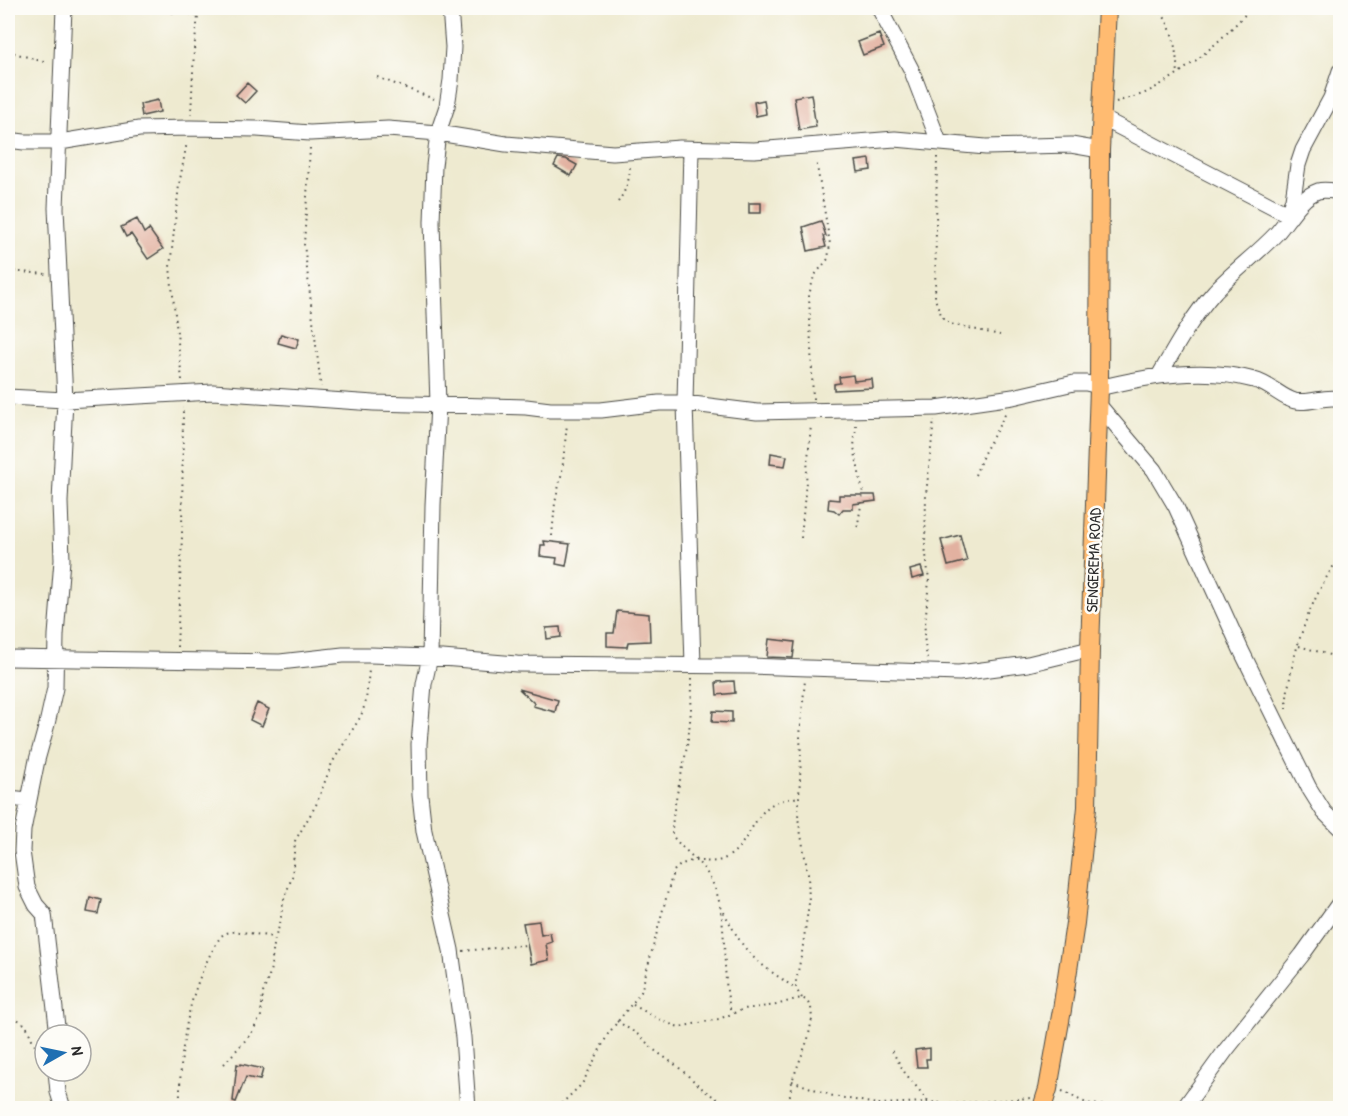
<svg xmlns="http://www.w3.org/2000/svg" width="1348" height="1116" font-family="'Patrick Hand',sans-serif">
<rect width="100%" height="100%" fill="#fdfcf7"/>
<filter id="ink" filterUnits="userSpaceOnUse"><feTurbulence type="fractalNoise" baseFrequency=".0167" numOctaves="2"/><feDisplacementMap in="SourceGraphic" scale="12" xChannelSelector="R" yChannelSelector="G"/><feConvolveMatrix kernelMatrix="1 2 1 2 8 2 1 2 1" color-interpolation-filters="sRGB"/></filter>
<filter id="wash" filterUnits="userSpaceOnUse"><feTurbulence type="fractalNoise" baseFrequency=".008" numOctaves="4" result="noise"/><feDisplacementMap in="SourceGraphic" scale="24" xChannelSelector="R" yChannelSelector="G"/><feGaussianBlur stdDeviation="1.35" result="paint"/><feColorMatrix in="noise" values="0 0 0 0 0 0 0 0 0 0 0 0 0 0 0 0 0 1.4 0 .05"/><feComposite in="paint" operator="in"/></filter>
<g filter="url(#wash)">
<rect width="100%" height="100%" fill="#eeead0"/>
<g id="blocks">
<!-- building -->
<path fill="#e2b1a0" d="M879,34L884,47L863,55L858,42Z
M247,83L256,91L245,103L236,95Z
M811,94L816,127L799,130L794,97Z
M158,100L160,112L142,116L140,104Z
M764,100L766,114L756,116L754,102Z
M558,158L566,159L577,165L571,176L554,166Z
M870,159L871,170L858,172L856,161Z
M749,203H761V213H749Z
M137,219L144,233L149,229L163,249L148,259L131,234L126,237L121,227Z
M821,221L826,236H823L826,247L808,251L803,227Z
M281,334L299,339L296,348L278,343Z
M853,375L854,381L872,379L873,388L834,390V384L840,383L839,377Z
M771,453L787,456L785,466L770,464Z
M839,495H875L876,501L853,504V509H843L839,514L834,510L828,509L829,499L839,500Z
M960,535L967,561L948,566L941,540Z
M544,541L570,544L566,566L556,564L557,558L540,556L541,545H545Z
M921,567L924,576L912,579L910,570Z
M617,611L649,614L650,641L628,642L627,647L607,646V633H614Z
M560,627L561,637L547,639L546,628Z
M769,639L795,642L793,658L767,657Z
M734,681L735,693L717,695L716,682Z
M519,689L558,700L555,712L533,706L534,703Z
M257,703L269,709L262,726L250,720Z
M713,711L732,712V723L712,722Z
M90,897L101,900L98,914L87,912Z
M539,921L541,935L550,933L552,942L546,944L549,960L531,964L523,923Z
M930,1048V1059H926L927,1067H917L915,1050Z
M237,1064L240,1065L241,1064L263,1069L260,1080L246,1077L236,1102L233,1101Z"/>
</g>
</g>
<g filter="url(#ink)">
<use href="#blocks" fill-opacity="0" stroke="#484844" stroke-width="1.5"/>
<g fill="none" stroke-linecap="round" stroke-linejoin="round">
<defs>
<path id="minor" d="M450,8L453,47L451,80L447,106L438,133L434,166L432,222L438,404L433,505L430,657L424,684L419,744L420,795L424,831L451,950L463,1037L468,1108
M879,8L911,69L939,142
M1102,118L1291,216
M8,140L24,142H60L139,129L190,128L257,129L310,133L388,129L438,133L506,144L613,153L680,148L754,150L895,139L986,147L1071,145L1100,150
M691,149L685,403L693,665
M1288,214L1293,199L1298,165L1303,150L1331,98L1340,71
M1159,376C1176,346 1192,317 1215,291C1234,271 1257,254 1276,234C1288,221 1300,197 1318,191C1325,189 1333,191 1340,192
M1099,388C1148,376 1204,366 1254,380C1270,384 1282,398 1295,401C1310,404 1325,395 1340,399
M8,397L65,400L213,392L374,403L526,407L550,410H601L659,403H685L757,412L936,408L1013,397L1074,383H1086L1099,386
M1098,404L1154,470L1176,507L1241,650L1309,788L1324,812L1340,828
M8,658L280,662L343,655H370L430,657L517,664L751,666L959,673L1028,664L1090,649
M8,798L29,800
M58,1035L44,914L36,905L27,887L22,851L23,830L37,760L47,724L55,688L56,635L62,560L60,502L65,400L56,208L64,8
M56,1071L58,1092L63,1108
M1184,1108L1226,1050L1302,955L1340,902"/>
<path id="major" d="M1042,1108L1048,1089L1062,1010L1075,923L1087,807L1090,649L1099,388L1100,150L1107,8"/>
</defs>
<!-- minor casing -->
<use href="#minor" stroke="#484844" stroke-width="17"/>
<!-- major casing -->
<use href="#major" stroke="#484844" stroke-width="20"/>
<!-- path -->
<path stroke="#484844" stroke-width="2" stroke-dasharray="1.5 4.5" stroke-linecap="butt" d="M76,8H128L199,15
M1157,8C1174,25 1176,51 1178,74
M896,13L907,8
M8,51L47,63
M377,77L434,99
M1116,102C1128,98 1141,96 1151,90C1189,70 1223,39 1251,8
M191,115L194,50L199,8
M310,148L304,244L321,387
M937,157L935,299L942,317L950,324L1000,335
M618,202C626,190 630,180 630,165
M8,271L47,274
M182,380L170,267L179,185L187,142
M813,399L809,295L814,276L828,259L830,244L816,160
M856,425L854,447L863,493L857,530
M975,475L984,453L1007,411
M552,536L555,503L562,472L567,424
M801,538L811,425
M1299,646L1340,658
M177,647L182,537L183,407
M927,659L924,636L929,580L925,546L926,495L934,420
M692,678C692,703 690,728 686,752C681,780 672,806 672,835C684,852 700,859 711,880C730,913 720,973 731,1012
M1286,709C1289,659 1310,597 1340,557
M721,907C730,923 738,941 751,955C764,968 781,978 796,989
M463,951L526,945
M802,998L796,989V981L802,952L809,903L808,874L798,818L801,757L800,736L805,680
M633,1005L664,1022L679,1027L719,1019L744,1009L776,1005L796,999L802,998L806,1000L811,1007L812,1019L808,1039L792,1081L788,1108
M8,1013L26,1025L43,1065
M617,1021L640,1036L654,1050L677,1066L705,1091L731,1108
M892,1051L905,1073L929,1102
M224,1064L251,1034L261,1016L263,993L270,973L275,938L280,924L283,902L292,877L295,841L316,805L332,763L361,716L366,701L369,670
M792,1081L833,1096L877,1104L929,1102L952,1104L1030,1098
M1062,1091C1070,1094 1076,1099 1084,1102C1112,1111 1144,1101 1174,1102
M1086,1104L1091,1108
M180,1108C179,1056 186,1000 211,953C215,947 218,938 224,934C235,928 261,936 274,937
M557,1108L582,1084L608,1034L641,992L673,872C692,850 709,870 729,856C748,844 753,817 771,805C778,800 791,799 798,797"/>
<!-- minor -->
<use href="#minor" stroke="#fff" stroke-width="15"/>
<!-- major -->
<use href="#major" stroke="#ffbb71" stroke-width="18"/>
</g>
</g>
<g text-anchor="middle" stroke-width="5" stroke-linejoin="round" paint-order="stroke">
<!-- street labels -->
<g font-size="16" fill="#2b2b2b" stroke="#fdfcf7">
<text transform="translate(1093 560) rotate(-88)" y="6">SENGEREMA ROAD</text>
</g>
</g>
<!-- margin -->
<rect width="1348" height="1116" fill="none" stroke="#fdfcf7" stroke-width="30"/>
<!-- north arrow -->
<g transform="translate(63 1053) rotate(81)"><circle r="28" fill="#fdfcf7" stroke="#a9a8a5" stroke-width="1.5"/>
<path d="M0-4.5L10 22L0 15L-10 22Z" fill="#1f6fb2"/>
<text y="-9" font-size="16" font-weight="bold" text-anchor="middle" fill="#2b2b2b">N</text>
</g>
</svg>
